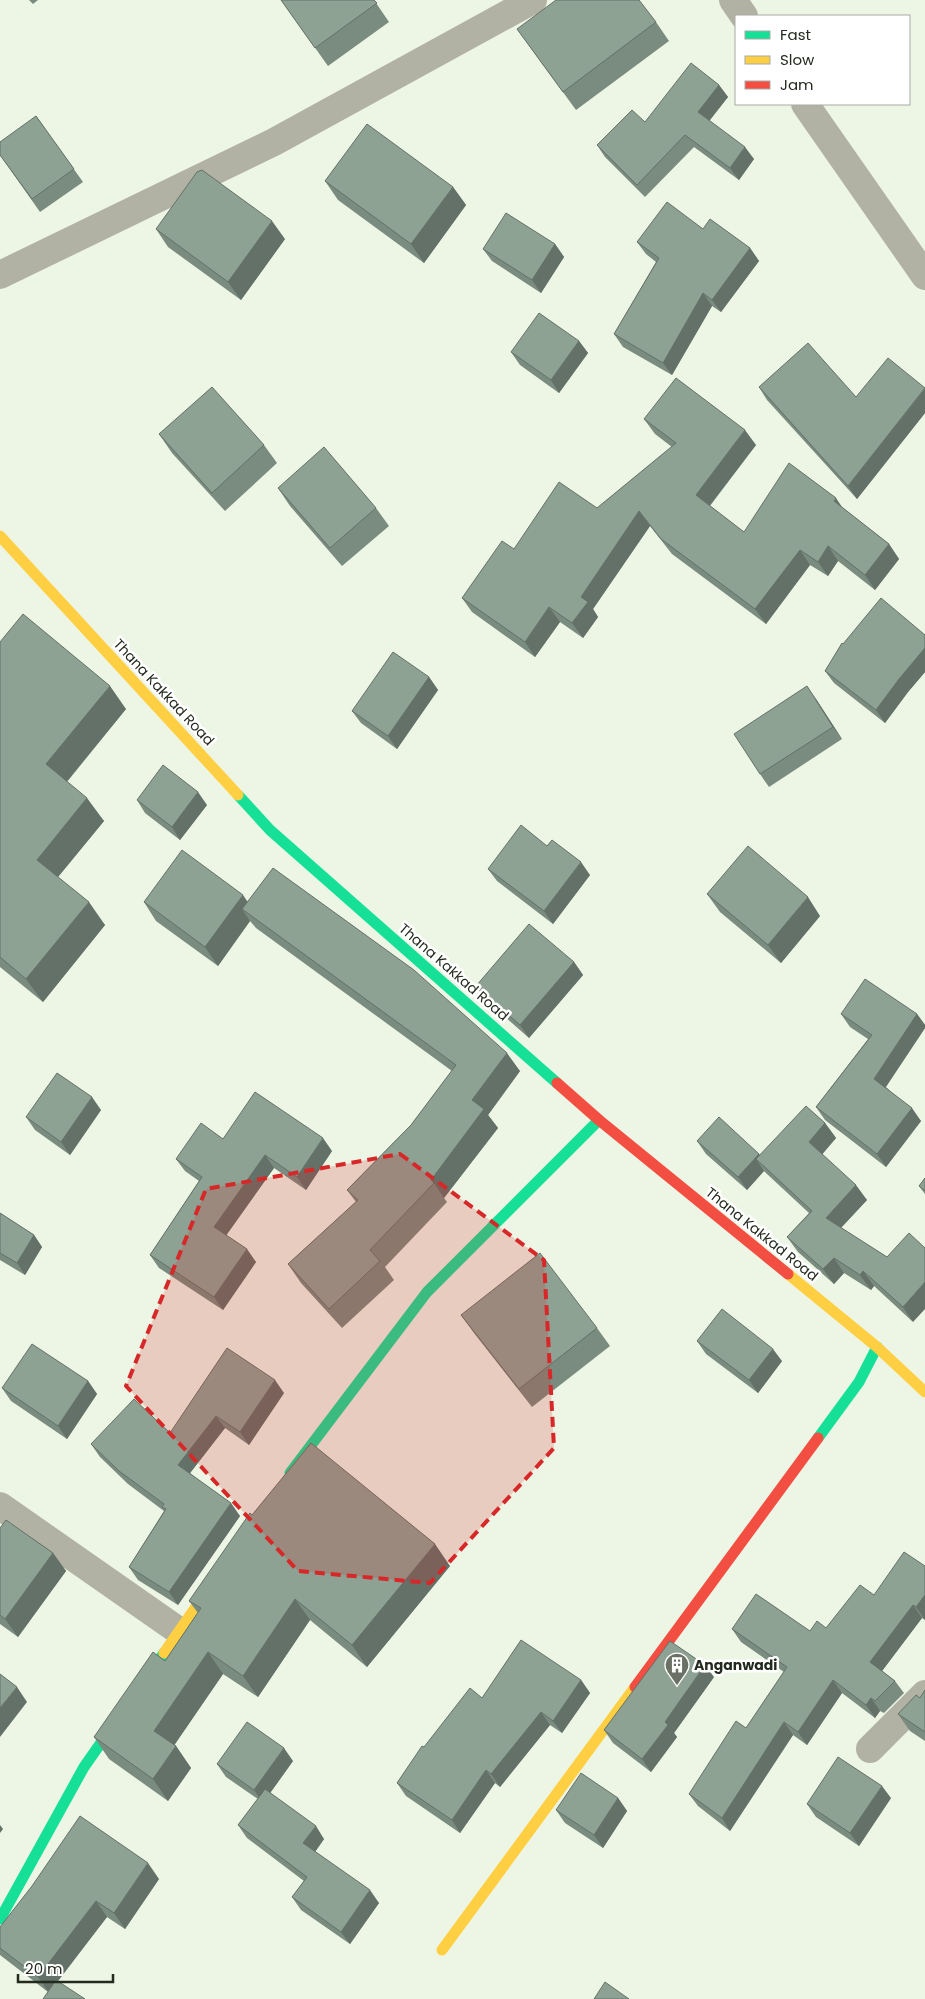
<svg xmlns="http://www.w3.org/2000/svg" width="925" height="1999" font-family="Poppins,sans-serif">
<rect width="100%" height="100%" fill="#edf6e5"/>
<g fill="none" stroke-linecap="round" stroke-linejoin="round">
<!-- street -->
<path stroke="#b2b2a4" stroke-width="28" d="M733,0L744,16
M805,104L925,276
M0,275L274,142L533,0
M0,1506L179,1631
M870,1749L925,1694"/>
<!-- fast -->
<path stroke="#16e098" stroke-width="11" d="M238,795L270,830L557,1083
M818,1438L859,1382L877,1347
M290,1473L427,1292L599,1120
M0,1919L84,1767L164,1653"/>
<!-- slow -->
<path stroke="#ffcf43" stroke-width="11" d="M0,536L238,795
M788,1274L877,1347L925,1392
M164,1653L216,1578
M442,1950L635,1687"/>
<!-- jam -->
<path stroke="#f24e42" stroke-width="11" d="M557,1083L599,1120L788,1274
M635,1687L818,1438"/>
</g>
<!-- wall -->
<path fill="#7a8b7f" d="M29,0H38L33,4Z
M281,0H374L389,22L328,66Z
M656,22L669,41L576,110L517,29Z
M719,85L728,97L709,120L754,159L739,180L694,147L645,197L605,157L597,145Z
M36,116L83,182L40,212L0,155Z
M325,181L453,187L466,205L424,263L338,200Z
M156,229L285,239L241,300L168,247Z
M703,229L750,248L759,261L721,312L712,306L672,375L623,347L614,334L656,262L646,254L637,242Z
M555,244L564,257L541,293L492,261L483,249Z
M579,341L588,353L559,393L520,365L511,352Z
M759,387L856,397L925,388V413L857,499L767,400Z
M644,419L756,445L710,506L744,532L843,508L889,544L899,559L875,590L838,561L828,576L810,565L766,624L672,554L650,526L593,609L598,617L583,638L560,622L535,657L472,612L462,598L514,549L597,508L672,447L655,434Z
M159,434L264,445L277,463L225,511L172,453Z
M278,488L376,508L389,526L342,566L290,506Z
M925,635V672L908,692L885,723L834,683L825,671L843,644Z
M0,642L126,709L67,782L104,821L58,877L105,925L43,1002L0,967Z
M429,677L438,690L397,749L361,723L352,711Z
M816,699L842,739L769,787L760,774Z
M137,800L207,805L180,840L145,813Z
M488,869L590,875L553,924L497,881Z
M707,894L820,916L781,963L720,912Z
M144,902H248L520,1071L488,1115L498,1128L444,1198L447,1202L385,1267L394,1280L342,1328L301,1283L288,1264L356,1202L347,1190L411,1125L452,1071L256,928L250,921L218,966L156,921Z
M574,962L583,975L529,1038L485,999L476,986Z
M841,1014H917L925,1025V1028L886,1087L921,1121L886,1167L825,1120L816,1107L868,1039L850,1027Z
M101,1110L70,1155L35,1130L26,1117Z
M825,1123L836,1138L822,1154L867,1200L841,1228L887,1257L913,1322L874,1286L871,1290L844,1273L834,1284L798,1252L787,1237L809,1213L767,1174L764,1171L747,1190L706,1154L697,1141L759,1154L760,1155Z
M223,1139L332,1151L306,1190L274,1168L226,1235L256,1262L223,1310L159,1268L150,1255L199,1181L185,1171L176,1159Z
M925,1178V1194L919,1186Z
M0,1213L34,1235L42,1247L25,1275L0,1260Z
M461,1315L597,1328L610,1346L532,1407L474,1333Z
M697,1341L782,1361L758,1393L706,1354Z
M88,1381L97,1394L67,1439L11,1401L2,1388Z
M284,1393L249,1445L225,1428L190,1473L240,1516L178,1605L138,1580L129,1567L164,1511L128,1484L100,1457L91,1444L170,1433Z
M252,1515L450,1566L367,1667L310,1620L258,1697L223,1674L174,1745L176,1746L191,1768L168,1801L109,1759L94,1737L165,1661L198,1613L189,1601Z
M0,1528L53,1553L66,1571L18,1637L0,1624Z
M925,1566V1620L922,1618L882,1671L895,1681L904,1693L884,1713L880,1711L875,1718L842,1693L807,1745L793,1735L730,1831L698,1806L689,1794L746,1728L784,1672L741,1642L732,1629L810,1631L826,1628L874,1595Z
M714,1677L674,1733L677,1737L651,1772L613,1743L604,1730Z
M581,1680L590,1693L562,1733L550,1725L500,1787L495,1783L460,1833L406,1796L397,1783L424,1747L482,1698Z
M925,1690V1741L910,1731L898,1714L920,1698Z
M293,1761L270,1793L324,1839L315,1852L379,1903L350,1944L301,1910L292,1897L304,1881L247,1838L238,1825L258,1799L226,1777L217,1764Z
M618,1798L627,1811L603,1848L565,1823L556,1810Z
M891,1798L859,1846L816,1817L807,1804Z
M159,1879L125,1929L107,1917L48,1992L0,1955V1927Z"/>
<!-- shaded-wall -->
<path fill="#637168" d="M719,85L728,97L707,124L698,112Z
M745,147L754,159L739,180L730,168Z
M453,187L466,205L424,263L411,244Z
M272,221L285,239L241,300L228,282Z
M555,244L564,257L541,293L532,280Z
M750,248L759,261L721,312L712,300Z
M703,293L712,306L672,375L663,363Z
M579,341L588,353L559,393L551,380Z
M925,389V413L857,499L848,486Z
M745,430L756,445L706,510L696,495Z
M836,498L846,513L834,501Z
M639,511L650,526L593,609L598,617L583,638L572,623L581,597Z
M889,544L899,559L875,590L865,575Z
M828,546L838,561L828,576L818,562Z
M800,550L810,565L766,624L755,609Z
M549,607L560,622L535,657L525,642Z
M925,648V672L908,692L885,723L876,710L899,679Z
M429,677L438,690L397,749L388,736Z
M110,686L126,709L62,787L46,764Z
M807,686L816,699L842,739L833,727Z
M198,792L207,805L180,840L172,827Z
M87,798L104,821L53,883L37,860Z
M581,862L590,875L553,924L544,911Z
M243,895L256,914L242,909L250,921L218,966L205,947Z
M808,897L820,916L781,963L768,945Z
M89,902L105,925L43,1002L26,979Z
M574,962L583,975L529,1038L520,1025Z
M917,1014L925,1025V1028L883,1091L874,1079Z
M507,1053L520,1071L488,1115L498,1128L444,1198L434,1183L431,1180L472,1100Z
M92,1097L101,1110L70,1155L61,1142Z
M912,1108L921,1121L886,1167L877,1154Z
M825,1123L836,1138L820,1157L809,1142Z
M323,1138L332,1151L306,1190L297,1177Z
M759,1154L768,1166L756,1159L764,1171L747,1190L738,1177Z
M265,1155L274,1168L223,1240L214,1227Z
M856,1185L867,1200L836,1233L826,1218Z
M34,1235L42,1247L25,1275L17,1263Z
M247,1249L256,1262L223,1310L214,1297Z
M834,1258L844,1273L834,1284L823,1269Z
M863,1271L874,1286L871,1290L860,1275Z
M925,1282V1309L913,1322L903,1307Z
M773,1349L782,1361L758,1393L749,1380Z
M275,1380L284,1393L249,1445L240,1432Z
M88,1381L97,1394L67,1439L58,1426Z
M216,1416L225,1428L187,1477L178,1465Z
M231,1503L240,1516L178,1605L169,1592Z
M435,1544L450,1566L367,1667L352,1645Z
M53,1553L66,1571L18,1637L5,1619Z
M925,1595V1620L916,1607Z
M295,1599L310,1620L258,1697L243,1676Z
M913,1605L922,1618L879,1675L870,1662Z
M208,1652L223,1674L169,1753L154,1731Z
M705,1665L714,1677L674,1733L677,1737L651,1772L642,1759L665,1722Z
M581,1680L590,1693L562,1733L553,1721Z
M833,1680L842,1693L807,1745L798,1732Z
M17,1687L27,1702L0,1737V1708Z
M871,1698L880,1711L875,1718L866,1705Z
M541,1712L550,1725L500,1787L491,1774Z
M784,1722L793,1735L730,1831L722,1818Z
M176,1746L191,1768L168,1801L153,1779Z
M284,1748L293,1761L263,1803L254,1790Z
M486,1770L495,1783L460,1833L452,1820Z
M882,1786L891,1798L859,1846L850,1833Z
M618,1798L627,1811L603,1848L594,1835Z
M0,1825L3,1829L0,1833Z
M316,1826L324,1839L312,1856L303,1843Z
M148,1863L159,1879L125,1929L114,1913Z
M370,1890L379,1903L350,1944L341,1932Z
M96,1901L107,1917L49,1993L38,1977Z"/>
<!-- building -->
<path fill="#8ea294" stroke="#637168" d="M281,0H374L377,3L315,48Z
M556,0H639L656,22L563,92L517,29Z
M691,63L719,85L698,112L745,147L730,168L685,135L637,185L597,145L632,110L645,122Z
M36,116L74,169L32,199L0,155V142Z
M367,124L453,187L411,244L325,181Z
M202,170L272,221L228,282L156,229L197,172Z
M667,202L703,229L710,219L750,248L712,300L703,293L663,363L614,334L659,258L637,242Z
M506,213L555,244L532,280L483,249Z
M539,313L579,341L551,380L511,352Z
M808,343L856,397L888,358L925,388L848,486L759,387Z
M676,378L745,430L696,495L744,532L789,463L836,498L834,501L889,544L865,575L828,546L818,562L800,550L755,609L661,539L639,511L581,597L588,602L572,623L549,607L525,642L462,598L502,541L514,549L559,482L597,508L676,443L644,419Z
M212,387L264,445L212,493L159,434Z
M324,447L376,508L330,548L278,488Z
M881,598L925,635V648L899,679L876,710L825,671L842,643L843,644Z
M23,614L110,686L46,764L87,798L37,860L89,902L26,979L0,957V642Z
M393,652L429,677L388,736L352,711Z
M807,686L833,727L760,774L734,734Z
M163,765L198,792L172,827L137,800Z
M521,825L547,846L552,840L581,862L544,911L488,869Z
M748,846L808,897L768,945L707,894Z
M182,850L243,895L205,947L144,902Z
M273,868L414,970L507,1053L472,1100L484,1109L431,1180L434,1183L370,1250L380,1261L329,1309L288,1264L358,1200L347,1190L411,1125L456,1065L242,909Z
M529,924L574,962L520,1025L476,986Z
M865,979L917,1014L874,1079L912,1108L877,1154L816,1107L872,1035L841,1014Z
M57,1073L92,1097L61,1142L26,1117Z
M255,1092L323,1138L297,1177L265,1155L214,1227L247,1249L214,1297L150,1255L202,1177L176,1159L201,1123L223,1139Z
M806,1106L825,1123L809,1142L856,1185L826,1218L887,1257L909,1233L925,1248V1282L903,1307L863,1271L860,1275L834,1258L823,1269L787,1237L812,1211L756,1159Z
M719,1117L759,1154L738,1177L697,1141Z
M925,1178V1191L919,1186Z
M0,1213L34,1235L17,1263L0,1253Z
M540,1253L597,1328L519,1389L461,1315Z
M722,1309L773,1349L749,1380L697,1341Z
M32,1344L88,1381L58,1426L2,1388Z
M227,1348L275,1380L240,1432L216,1416L178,1465L231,1503L169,1592L129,1567L166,1509L162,1507L164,1504L119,1471L91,1444L134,1399L170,1433Z
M311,1443L435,1544L352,1645L295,1599L243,1676L208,1652L154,1731L176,1746L153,1779L94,1737L153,1652L165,1661L201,1608L189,1601L250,1513L252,1515Z
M6,1520L53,1553L5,1619L0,1615V1528Z
M904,1552L925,1566V1595L916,1607L913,1605L870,1662L895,1681L875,1701L871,1698L866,1705L833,1680L798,1732L784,1722L722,1818L689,1794L736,1721L746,1728L787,1667L732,1629L756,1594L810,1631L817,1621L826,1628L860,1585L874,1595Z
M521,1640L581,1680L553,1721L541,1712L491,1774L486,1770L452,1820L397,1783L422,1746L424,1747L470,1688L482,1698Z
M670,1641L705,1665L665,1722L668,1725L642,1759L604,1730Z
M0,1674L17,1687L0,1708Z
M925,1690V1732L898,1714L916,1695L920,1698Z
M247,1722L284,1748L254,1790L217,1764Z
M838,1757L882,1786L850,1833L807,1804Z
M581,1773L618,1798L594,1835L556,1810Z
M265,1789L316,1826L303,1843L370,1890L341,1932L292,1897L307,1877L238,1825Z
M80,1816L148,1863L114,1913L96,1901L38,1977L0,1948V1927L32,1886Z
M56,1980L85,1999H43Z
M605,1982L629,1999H594Z"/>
<!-- marked area -->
<path fill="#d62828" fill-opacity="0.2" stroke="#d62828" stroke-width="4" stroke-dasharray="10 6" stroke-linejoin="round" d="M400,1154L544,1260L554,1448L430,1583L298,1571L126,1386L206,1189Z"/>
<!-- icons -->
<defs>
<symbol id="building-pin" viewBox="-11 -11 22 30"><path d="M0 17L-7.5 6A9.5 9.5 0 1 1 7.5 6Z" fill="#6a7164" stroke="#fff"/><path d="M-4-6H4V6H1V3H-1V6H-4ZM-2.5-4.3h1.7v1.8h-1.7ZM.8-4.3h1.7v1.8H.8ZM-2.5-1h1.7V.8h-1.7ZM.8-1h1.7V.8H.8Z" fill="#fff"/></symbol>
</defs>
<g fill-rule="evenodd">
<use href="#building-pin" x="663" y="1651" width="28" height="38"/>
</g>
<g text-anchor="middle" stroke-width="5" stroke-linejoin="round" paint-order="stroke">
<!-- street labels -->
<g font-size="14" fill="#232a1e" stroke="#fff">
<text transform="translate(164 692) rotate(47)" y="5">Thana Kakkad Road</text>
<text transform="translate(454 972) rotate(41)" y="5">Thana Kakkad Road</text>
<text transform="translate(762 1234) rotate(39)" y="5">Thana Kakkad Road</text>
</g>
<!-- poi labels -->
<g font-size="14" font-weight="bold" fill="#232a1e" stroke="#fff" text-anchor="start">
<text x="694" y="1670">Anganwadi</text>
</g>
</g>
<!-- legend -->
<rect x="735" y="15" width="175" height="90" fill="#ffffff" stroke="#a7aaa5"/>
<rect x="745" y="31" width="25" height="8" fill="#16e098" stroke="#a7aaa5"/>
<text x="780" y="40" font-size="15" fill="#232a1e">Fast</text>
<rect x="745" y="56" width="25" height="8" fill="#ffcf43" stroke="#a7aaa5"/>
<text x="780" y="65" font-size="15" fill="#232a1e">Slow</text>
<rect x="745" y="81" width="25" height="8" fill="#f24e42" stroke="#a7aaa5"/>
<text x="780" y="90" font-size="15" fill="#232a1e">Jam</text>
<!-- scale -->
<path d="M18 1974v8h95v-8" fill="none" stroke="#232a1e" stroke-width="2.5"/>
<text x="25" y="1974" font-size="15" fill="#232a1e" stroke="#ffffff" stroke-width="4" paint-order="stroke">20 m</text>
</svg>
